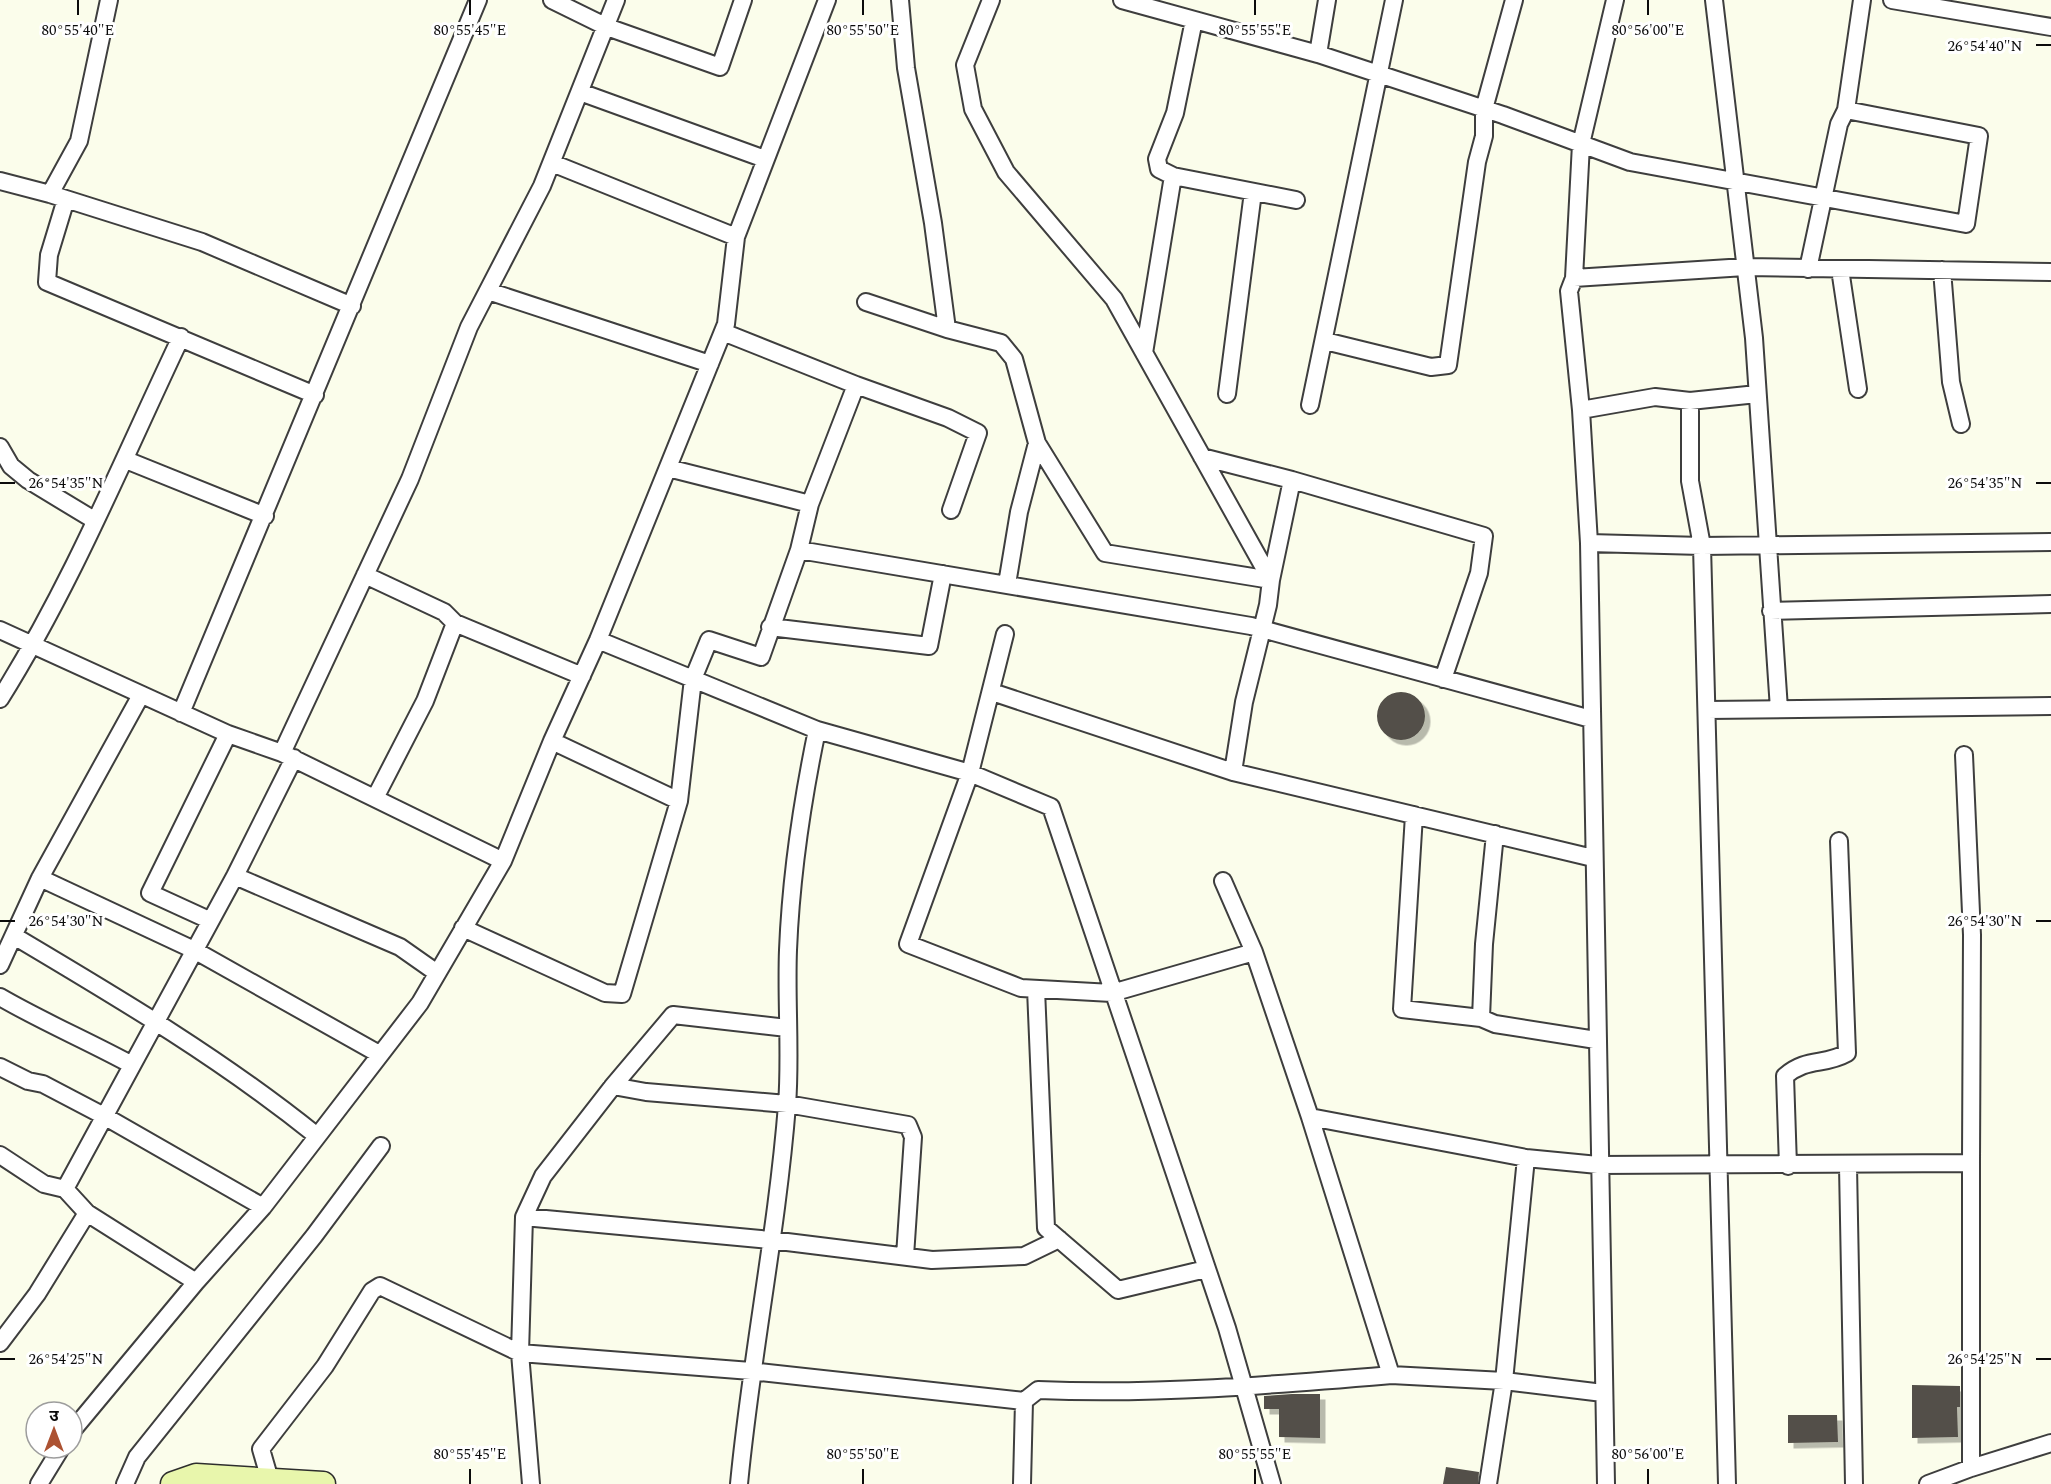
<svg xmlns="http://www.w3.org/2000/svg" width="2051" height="1484" font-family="Spectral,'Noto Sans Devanagari',serif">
<defs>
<filter id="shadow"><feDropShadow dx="5.5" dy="5.5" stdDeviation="0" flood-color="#0004"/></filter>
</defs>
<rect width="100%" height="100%" fill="#fbfdeb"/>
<!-- building -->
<path fill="#524f48" filter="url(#shadow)" d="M1377 716a24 24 0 1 1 48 0a24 24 0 1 1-48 0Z
M1912,1385L1960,1386V1407H1957L1958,1437L1912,1438Z
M1292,1394H1320V1438L1279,1437V1409H1264V1396Z
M1788,1415H1837L1838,1442L1788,1443Z
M1446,1467L1479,1472L1478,1484H1443Z"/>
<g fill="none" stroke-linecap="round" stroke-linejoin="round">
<defs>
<path id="street" d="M552,0L607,27L720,67L743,0
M900,0L906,68L933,223L947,329L1001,343L1014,359L1037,443L1105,553L1271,580L1292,480
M991,0L965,65L973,109L1006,172L1114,299L1271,580L1268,605L1244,702L1233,772
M1122,0L1318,54L1327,0
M1714,0L1754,338L1779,709
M1892,0L2051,27
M1194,20L1175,113L1157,159L1159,169L1173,176L1296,200
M1318,54L1503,115L1630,162L1966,224L1979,136L1846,110
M580,92L765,159
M552,163L736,237
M0,181L50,194L202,242L352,306
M50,194L79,141L109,0
M66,199L49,255L47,282L315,395
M1808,269L1839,124L1846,110L1862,0
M1840,269L1858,389
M1942,270L1951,382L1961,424
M1574,278L1745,267L2051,272
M488,291L710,364
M866,302L947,329
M723,332L856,385L810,504
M1325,341L1431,367L1448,365L1477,162L1484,136V109L1514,0
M1144,353L1173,176
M856,385L948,418L978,433L951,510
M1227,394L1253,192
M1690,401V481L1702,546L2051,542
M1310,405L1394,0
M1581,410L1655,397L1690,401L1757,394
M0,447L11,466L28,480L94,520
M1202,457L1292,480L1484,536L1479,573L1443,679
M126,460L265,516
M668,468L810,504L799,550L1251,626L1591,719
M1589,543L1702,546L1727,1484
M365,575L444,612L455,623L582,676
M1007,584L1019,512L1037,443
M1771,611L2051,604
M770,627L929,646L943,574
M0,630L228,734L282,753L503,861L552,741L598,640L726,324L736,237L827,0
M1005,634L970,773L908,944L1021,988L1112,993L1254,952L1310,1117L1526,1158L1598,1165L1971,1163L1972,935L1964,755
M598,640L817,730L970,773L1051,807L1227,1328L1272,1484
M992,692L1233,772L1593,858
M0,699C72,584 123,459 181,337
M1707,710L2051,706
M181,713L478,0
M552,741L679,801
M282,753L410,479L469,327L542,186L616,0
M375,798L425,701L455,623
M1414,815L1402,1009L1481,1018L1495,1024L1596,1040
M235,876L400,947L437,973
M40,878L194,950L379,1054
M1223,881L1254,952
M209,920L150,893L228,734
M463,928L605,993L622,994L679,801L693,679L709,640L761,657L799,550
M14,936C120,999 220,1058 317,1136
M0,965L40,878L141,695
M1036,989L1046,1228L1118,1290L1206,1269
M0,997C43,1022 88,1041 132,1065
M1481,1018L1484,944L1495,834
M0,1067L28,1081L43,1084L104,1116L263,1207
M613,1086L646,1092L787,1104L908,1125L913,1137L905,1256
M0,1155L44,1184L65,1189
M1788,1166L1785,1076C1807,1057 1824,1066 1847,1053L1839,841
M1848,1166L1854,1484
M87,1213L196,1282
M524,1217L543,1176L613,1086L673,1015L787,1028
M0,1343L37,1294L87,1213L65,1189L235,876L294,758
M1391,1375L1504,1381L1603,1393
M72,1431L196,1282L263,1207L420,1003L503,861
M1971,1468L2051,1443
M270,1480L261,1449L325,1366L372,1291L380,1286L520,1353L751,1371L1024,1401L1038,1390C1156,1395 1273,1385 1391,1375L1310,1117
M39,1484L61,1448
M125,1484L137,1457L314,1236L381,1146
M531,1484L520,1353L524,1217L771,1240L932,1260L1024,1256L1059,1239
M739,1484C751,1357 777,1232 787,1105C791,1054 786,1002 788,950C791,876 802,802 817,730
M1022,1484L1024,1401
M1488,1484L1504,1381L1526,1158
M1606,1484L1589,543L1581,410L1569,291L1574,278L1581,144L1615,0
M1928,1484L1971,1468V1163"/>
<path id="secondary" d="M173,1484L196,1476L323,1484"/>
</defs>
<!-- street casing -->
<use href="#street" stroke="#3e3e3e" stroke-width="20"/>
<!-- secondary casing -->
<use href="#secondary" stroke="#2d2d2d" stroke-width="27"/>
<!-- street -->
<use href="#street" stroke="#fff" stroke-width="16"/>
<!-- secondary -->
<use href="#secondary" stroke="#e8f6ac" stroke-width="24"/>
</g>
<!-- ticks -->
<path fill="none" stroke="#0b0b0b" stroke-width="2" d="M78,0V15M470,0V15M863,0V15M1255,0V15M1648,0V15M2036,45H2051M0,483H15M2036,483H2051M0,921H15M2036,921H2051M0,1359H15M2036,1359H2051M470,1469V1484M863,1469V1484M1255,1469V1484M1648,1469V1484"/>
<g font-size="15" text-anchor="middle" fill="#0b0b0b" stroke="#fff" stroke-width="6" stroke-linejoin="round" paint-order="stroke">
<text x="78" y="35">80°55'40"E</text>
<text x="470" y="35">80°55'45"E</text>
<text x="863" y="35">80°55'50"E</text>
<text x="1255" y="35">80°55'55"E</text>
<text x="1648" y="35">80°56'00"E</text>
<text x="1985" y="51">26°54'40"N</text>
<text x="66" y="488">26°54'35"N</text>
<text x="1985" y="488">26°54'35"N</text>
<text x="66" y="926">26°54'30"N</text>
<text x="1985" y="926">26°54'30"N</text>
<text x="66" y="1364">26°54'25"N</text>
<text x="1985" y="1364">26°54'25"N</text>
<text x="470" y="1459">80°55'45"E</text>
<text x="863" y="1459">80°55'50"E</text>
<text x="1255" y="1459">80°55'55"E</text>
<text x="1648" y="1459">80°56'00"E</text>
</g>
<!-- north arrow -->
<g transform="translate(54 1430)"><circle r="28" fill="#ffffff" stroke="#9d9d9d" stroke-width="1.5"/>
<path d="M0-4.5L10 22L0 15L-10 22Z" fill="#ac5232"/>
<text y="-9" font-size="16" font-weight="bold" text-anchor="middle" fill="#0b0b0b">उ</text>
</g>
</svg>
